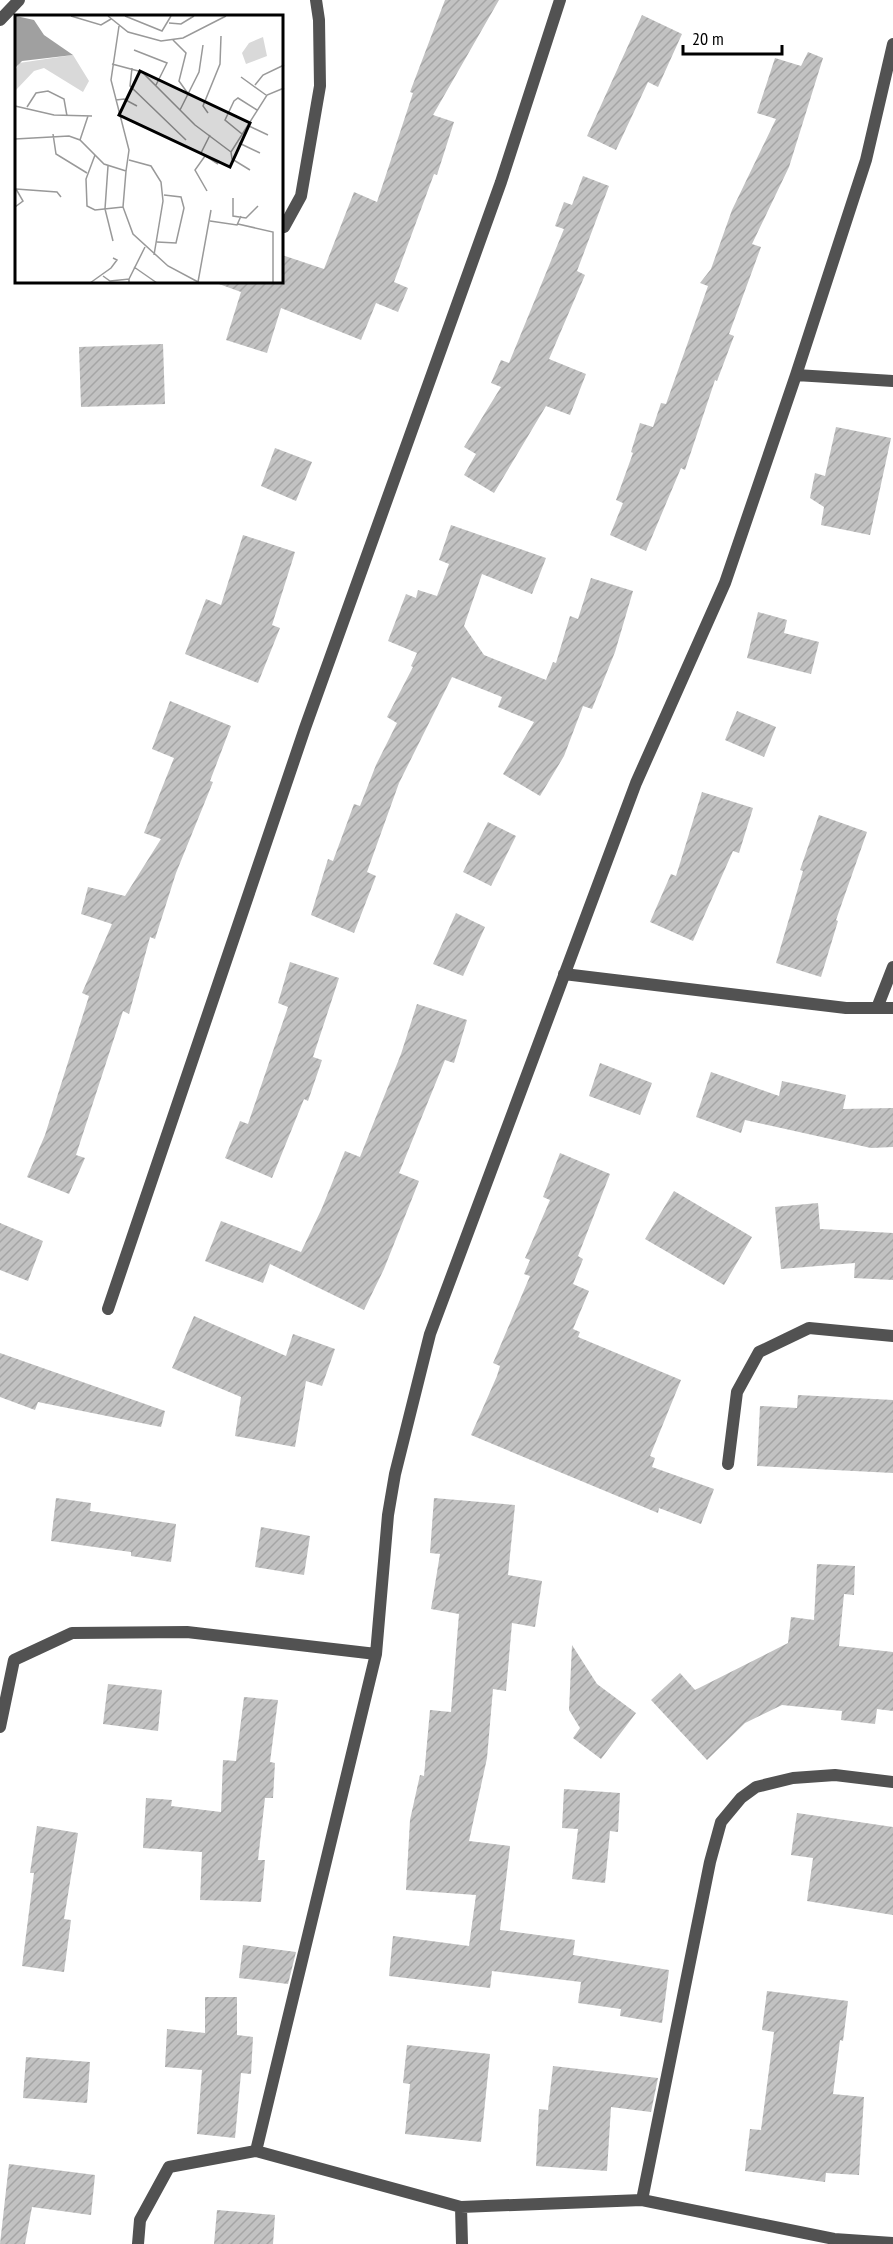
<svg xmlns="http://www.w3.org/2000/svg" width="893" height="2244" font-family="'PT Sans Narrow',sans-serif">
<defs>
<pattern id="building-hatch" width="6" height="6" patternUnits="userSpaceOnUse" patternTransform="scale(1.5)"><rect width="6" height="6" fill="#c2c2c2"/><path d="M-1 1l2-2M0 6l6-6M5 7l2-2" fill="none" stroke="#a5a5a5"/></pattern>
</defs>
<rect width="100%" height="100%" fill="#fff"/>
<!-- building -->
<path fill="url(#building-hatch)" d="M445,0H499L433,115L454,122L437,175L434,174L394,282L408,288L398,312L376,303L361,340L281,308L267,353L226,340L241,292L219,284L220,282H282V255L324,269L354,192L377,202L413,93L410,92Z
M642,15L682,34L658,87L648,82L616,150L587,136Z
M808,52L823,58L789,167L752,244L761,247L729,334L734,336L717,381L715,380L685,470L681,468L646,551L610,535L623,503L616,500L633,453L631,452L640,423L653,427L661,403L666,404L708,286L700,283L711,269L732,210L776,119L757,113L775,58L801,66Z
M583,176L609,186L577,271L585,275L549,359L586,374L570,415L546,406L494,493L464,475L476,454L464,447L501,387L491,383L501,360L509,363L564,229L555,226L564,202L572,205Z
M163,344L165,404L81,407L79,347Z
M836,427L891,438L870,535L821,525L824,507L810,498L815,473L825,476Z
M275,448L312,462L296,501L261,486Z
M451,525L546,558L532,594L482,574L464,626L484,655L546,680L553,662L556,663L570,616L578,619L591,578L633,591L615,652L592,709L583,706L564,756L540,796L503,774L534,722L498,707L502,697L452,677L399,783L367,872L376,876L354,933L311,915L328,859L333,861L354,804L360,806L376,765L397,723L387,717L413,667L411,666L417,653L388,641L406,594L416,598L418,590L437,596L449,564L439,560Z
M243,535L295,552L272,625L280,628L258,683L185,654L206,599L221,605Z
M758,612L787,620L784,633L819,642L811,674L747,658Z
M170,701L231,726L210,781L213,782L176,873L155,939L150,937L129,1014L123,1011L76,1155L85,1158L69,1194L27,1177L45,1135L89,996L82,993L112,924L81,914L88,887L125,896L161,839L144,833L174,758L152,749Z
M737,711L776,727L764,757L725,740Z
M702,792L753,808L739,853L733,851L693,941L650,922L671,874L676,876Z
M819,815L867,832L836,920L838,921L821,977L776,963L803,871L800,870Z
M488,822L516,836L491,886L463,872Z
M456,913L485,927L463,976L433,964Z
M290,962L339,978L313,1057L322,1060L308,1101L304,1099L272,1178L225,1158L240,1121L248,1124L288,1007L278,1003Z
M417,1004L467,1020L454,1063L445,1060L399,1173L419,1181L384,1269L364,1310L270,1264L263,1283L205,1261L221,1221L301,1252L322,1208L345,1151L360,1157L401,1054Z
M600,1063L652,1083L640,1115L589,1096Z
M711,1072L779,1096L782,1081L846,1095L843,1109L893,1108V1147L871,1148L745,1120L741,1133L696,1117Z
M560,1153L610,1174L578,1256L583,1259L573,1284L589,1291L573,1329L580,1332L578,1337L681,1380L650,1456L655,1458L652,1467L714,1489L701,1524L659,1508L658,1513L471,1435L497,1376L500,1366L493,1363L530,1276L524,1274L530,1260L525,1258L550,1200L543,1197Z
M674,1191L752,1237L724,1285L645,1239Z
M818,1203L820,1229L893,1233V1280L854,1278L855,1263L781,1269L775,1207Z
M0,1223L43,1241L28,1281L0,1270Z
M194,1316L286,1356L293,1334L335,1349L322,1386L306,1381L295,1447L235,1436L241,1397L172,1368Z
M0,1353L165,1411L161,1427L38,1402L35,1410L0,1397Z
M798,1395L893,1400V1473L757,1466L760,1406L797,1408Z
M56,1498L91,1503L90,1511L176,1524L171,1562L131,1556V1552L51,1541Z
M434,1498L515,1505L508,1575L542,1581L535,1627L512,1623L506,1691L493,1689L487,1758L469,1841L510,1846L500,1930L575,1940L573,1955L669,1970L662,2023L620,2016L621,2009L578,2003L581,1982L492,1971L490,1988L389,1976L393,1936L469,1946L476,1895L406,1890L410,1820L420,1775L424,1776L430,1710L451,1712L459,1614L431,1609L440,1554L430,1553Z
M261,1527L310,1536L304,1575L255,1567Z
M817,1564L855,1566L854,1595L844,1594L839,1646L893,1652V1711L877,1709L875,1724L841,1720L842,1711L782,1705L745,1723L707,1760L651,1700L680,1673L695,1690L788,1643L791,1617L814,1620Z
M572,1645L597,1684L636,1713L601,1759L573,1738L580,1728L569,1710Z
M108,1684L162,1690L158,1731L103,1724Z
M244,1697L278,1700L270,1762L275,1763L273,1798H265L258,1860H265L261,1902L200,1900L202,1852L143,1848L146,1798L172,1800L171,1806L221,1812L223,1760L236,1761Z
M564,1789L620,1793L618,1832L610,1831L605,1883L572,1879L578,1829L562,1828Z
M797,1813L893,1827V1915L807,1901L813,1858L791,1855Z
M37,1826L78,1833L64,1919L71,1920L64,1972L22,1966L34,1873H30Z
M243,1945L296,1952L288,1984L239,1978Z
M767,1991L848,2001L843,2041L840,2040L833,2094L864,2097L859,2175L826,2173L825,2182L745,2171L750,2129L761,2130L774,2032L762,2030Z
M205,1997H237V2035L253,2037L251,2074L241,2073L235,2138L197,2134L202,2070L165,2067L167,2029L205,2033Z
M407,2045L490,2054L481,2142L405,2134L410,2084L403,2083Z
M26,2057L90,2062L87,2103L23,2098Z
M553,2066L658,2078L651,2112L611,2107L607,2171L536,2166L539,2109L548,2110Z
M9,2164L95,2175L91,2215L32,2207L25,2244H0Z
M217,2210L275,2215L273,2244H214Z"/>
<g fill="none" stroke-linecap="round" stroke-linejoin="round">
<!-- street -->
<path stroke="#525252" stroke-width="12" d="M0,20L19,0
M284,227L301,196L320,86L319,20L316,0
M796,375L893,381
M564,974L846,1008H893
M877,1008L893,967
M108,1309L305,728L501,182L560,0
M728,1464L737,1392L759,1352L809,1328L893,1336
M0,1727L14,1660L72,1633L187,1632L376,1654
M256,2151L376,1654L388,1515L395,1474L430,1334L636,783L725,583L796,375L866,160L893,44
M642,2200L710,1862L721,1822L741,1798L756,1787L793,1778L835,1775L893,1782
M461,2207L462,2244
M138,2244L140,2220L169,2167L256,2151L461,2207L642,2200L834,2239L893,2243"/>
</g>
<!-- overview -->
<g transform="translate(15 15)">
<rect width="268" height="268" fill="#fff"/>
<path d="M248,22L252,41L231,49L227,38L234,28ZM58,40L74,66L68,77L29,53L19,56L1,75V54L4,48Z" fill="#d9d9d9"/>
<path d="M1,1L19,5L29,20L58,40L7,46L0,53Z" fill="#a0a0a0"/>
<path fill="none" stroke="#999" stroke-width="1.5" d="M56,1L86,10L96,4M93,1L113,17L146,26L168,23L211,1M110,1L147,16L156,1M154,8L166,9L179,1M158,25L171,38L164,66L174,80M119,35L152,48L141,70M97,49L127,57L180,110L216,137M117,53L115,71L171,125M226,62L251,80M240,70L248,60L269,50M101,85L109,84L122,91M0,91L39,100L77,101M12,92L21,78L33,76L49,84L52,101M165,95L184,57L188,30M193,98L188,91L205,49L206,21M234,111L253,120M38,119L41,139L72,158M227,119L210,105L219,86L223,83L242,95M195,120L186,138L203,149M0,124L54,121L65,125L89,149L111,156L114,135L96,65L104,11M65,125L73,101M224,128L245,138M80,140L71,164L72,191L80,195L108,192M190,141L180,155L192,176M114,145L136,151L146,167L148,186L139,240M93,151L90,194L98,226M235,155L217,144L216,137L252,80L269,73M111,156L108,192L118,219L153,251L185,268M1,174L42,177L46,182M218,183V201L231,203L243,191M0,192L8,186L1,174M195,206L222,210L226,201M223,209L258,217V268M142,227L161,228L169,193L166,182L149,180M119,252L142,268M88,261L95,266L114,264V268M114,264L130,232M183,267L196,195M75,268L96,253L102,245L98,243"/>
<path fill="#000" fill-opacity="0.15" stroke="#000" stroke-width="3" d="M125,56L235,108L215,152L104,100Z"/>
<rect width="268" height="268" fill="none" stroke="#000" stroke-width="3"/>
</g>
<!-- scale -->
<path d="M683 45v9h99v-9" fill="none" stroke="#000000" stroke-width="3"/>
<text x="692" y="45" font-size="18" fill="#000000" stroke="#ffffff" stroke-width="4.5" paint-order="stroke">20 m</text>
</svg>
